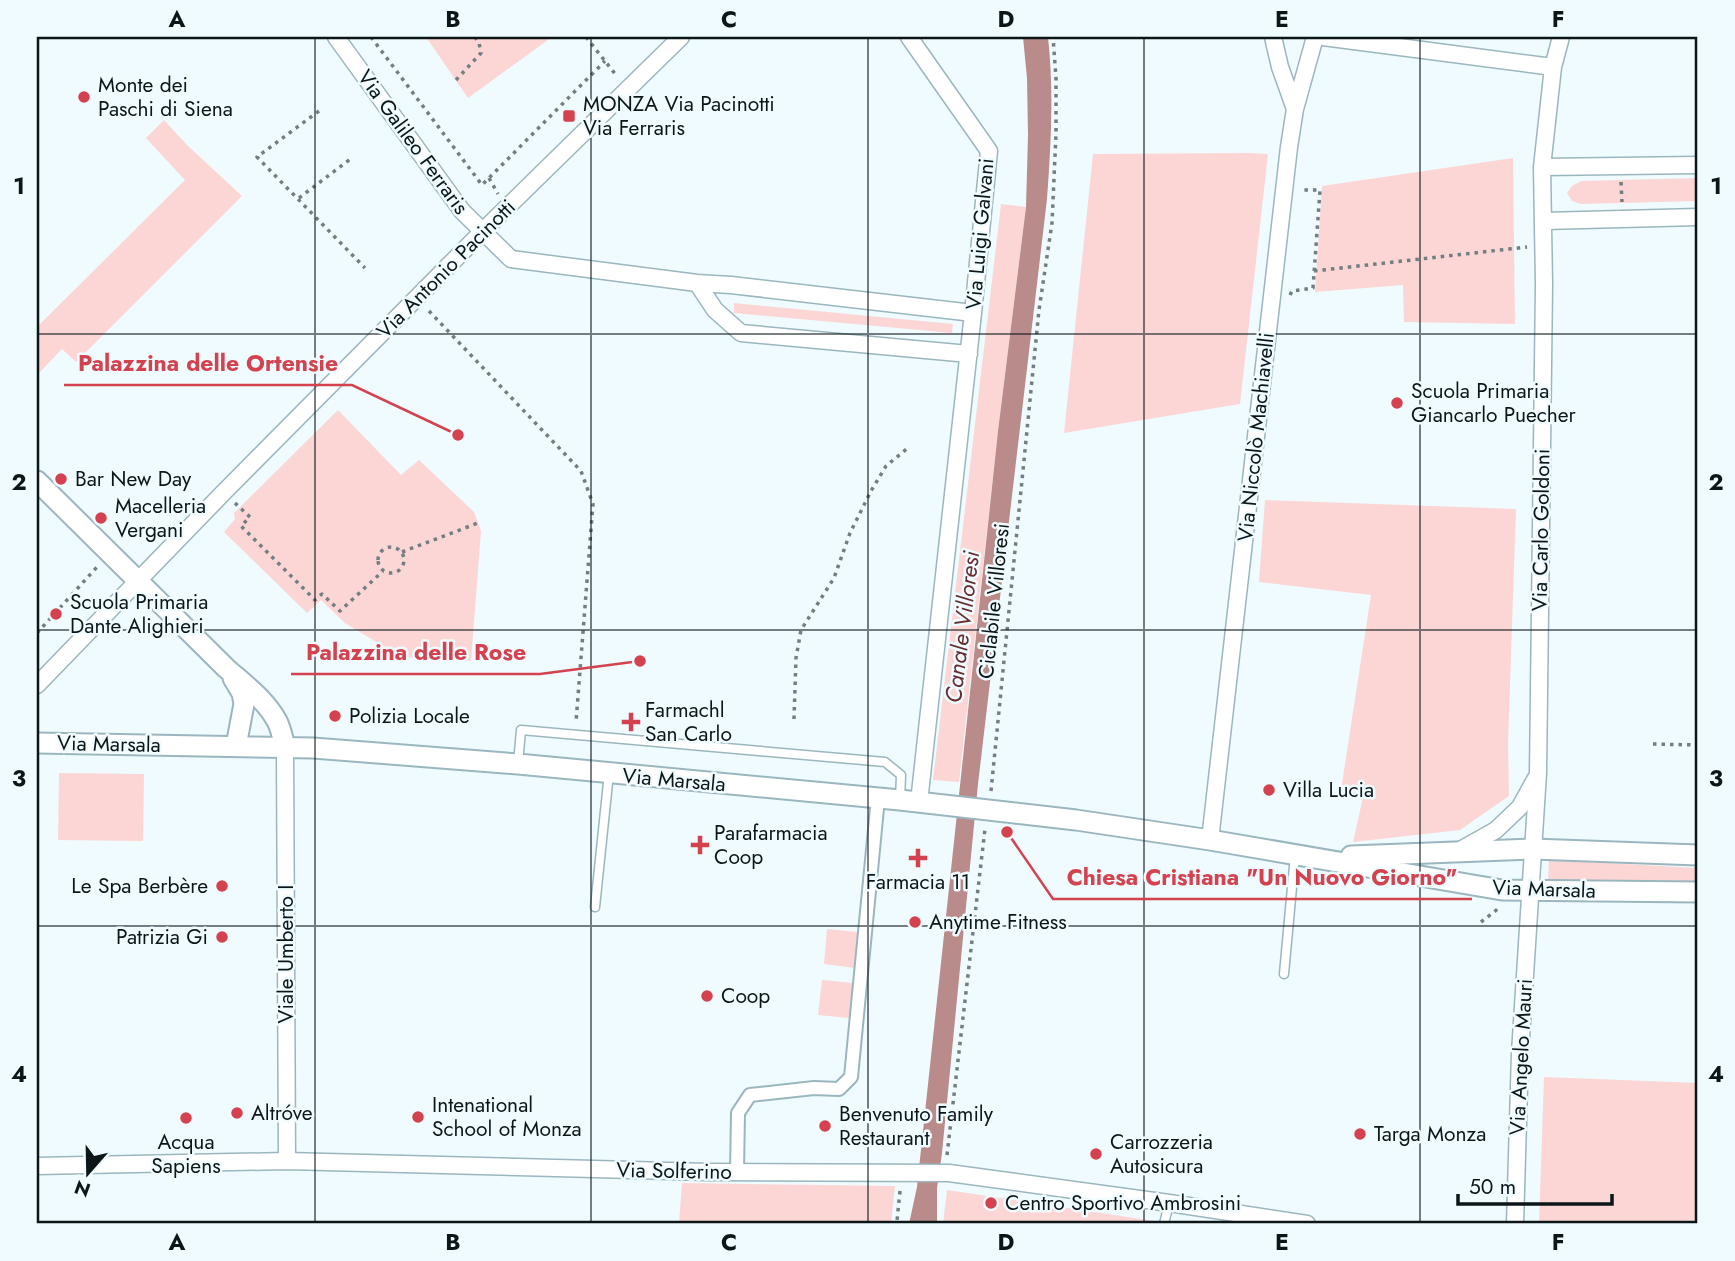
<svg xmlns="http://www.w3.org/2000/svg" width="1735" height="1261" font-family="Jost,sans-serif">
<rect width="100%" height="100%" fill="#effbfe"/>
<!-- green -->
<path fill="#fcd6d5" d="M426,37H552L468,98Z
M164,120L187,145L242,196L76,362L62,349L40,372L37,369V327L185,180L146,138Z
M1248,153L1268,154L1240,404L1064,433L1093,154Z
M1513,158L1515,324L1404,322L1403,285L1315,292L1322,186Z
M1698,178V201L1581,204L1572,201L1567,193L1572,186L1581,181Z
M1001,204L1026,207L998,431L959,782L933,780Z
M734,303L953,324L952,333L734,313Z
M338,410L401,475L419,460L474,512L481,531L471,661L401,657L345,623L321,600L307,613L224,532L235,519L234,513Z
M1265,500L1516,509L1508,743L1509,796L1460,830L1353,842L1363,797L1341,790L1371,595L1259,582Z
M59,773L144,774L143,841L58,840Z
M1549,860L1698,868V887L1548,881Z
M827,929L858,932L855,968L824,964Z
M822,980L853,983L849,1018L818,1015Z
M1544,1077L1698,1083V1224H1539Z
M682,1183L895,1186L891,1224H679Z
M947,1190L1175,1224H943Z"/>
<!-- water -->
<path fill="#b98b8a" d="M1023,37H1048C1054,92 1051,144 1047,199L978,784L942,1153L937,1188V1224H909L917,1187L998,431L1026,207L1028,135L1027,78Z"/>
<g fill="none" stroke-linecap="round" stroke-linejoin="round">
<defs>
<path id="service" d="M518,764L521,730L885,762L901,775L900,800
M595,907L609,773
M1284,974L1295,855
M1164,1224L1169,1203"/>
<path id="pedestrian" d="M737,1172L738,1113L750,1095L814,1088L839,1089L851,1077L878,798"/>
<path id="minor" d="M336,37L462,211L511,259L697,283L731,285L973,313
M909,37L989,151L973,313L919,802
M1273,37L1280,67L1295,109
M1323,37L1553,67
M1542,167L1698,165
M1544,221L1698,217
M697,283L715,310L741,333L969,354
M37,685L223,493L482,232L681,37
M285,747L287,1161
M1210,840L1289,147L1295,109L1315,37
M1457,852L1496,830L1520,807L1536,778
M37,1166L287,1161L708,1172L949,1173L1169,1203L1307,1224
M1515,1224L1520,1053L1538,773L1544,284L1542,167L1553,67L1561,37"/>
<path id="tertiary" d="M37,481L226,668C244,684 265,699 277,721C281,729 283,739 285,747
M233,678L242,693L244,704L236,746
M37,743L313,748L518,764L900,800L1076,820L1210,840L1502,890L1698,892
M1351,856L1533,849L1698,855"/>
</defs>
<!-- service casing -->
<use href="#service" stroke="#9bb6bf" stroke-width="11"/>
<!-- pedestrian casing -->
<use href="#pedestrian" stroke="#9bb6bf" stroke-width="16"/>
<!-- minor casing -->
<use href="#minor" stroke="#9bb6bf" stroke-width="19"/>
<!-- tertiary casing -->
<use href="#tertiary" stroke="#9bb6bf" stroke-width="23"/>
<!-- path -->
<path stroke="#737e81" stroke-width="3.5" stroke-dasharray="3.5 5" stroke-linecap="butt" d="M371,37L482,185L605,61
M586,37L616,75
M456,80L481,53L479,43L475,37
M319,111L257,157L365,268
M489,178L498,194
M1621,182L1622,202
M299,198L353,157
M1314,271L1527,247
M1290,295L1292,291L1313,288L1320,190H1303V187
M429,311L581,471L593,504L576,722
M235,503L250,517L241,526L315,600L322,594L340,611L383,571
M378 560a13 13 0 1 1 26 0a13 13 0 1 1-26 0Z
M402,552L478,523
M37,633L97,567
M794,719L796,658L801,630L834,578L850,533L871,491L886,466L909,447
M1653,744L1698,745
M991,791L1039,310L1052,223L1056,134V78L1053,37
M1481,922L1499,908
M947,1155L985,829
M900,1191L897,1221L905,1224"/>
<!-- service -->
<use href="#service" stroke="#fff" stroke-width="8"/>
<!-- pedestrian -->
<use href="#pedestrian" stroke="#fff" stroke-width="12"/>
<!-- minor -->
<use href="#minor" stroke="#fff" stroke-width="16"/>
<!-- tertiary -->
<use href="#tertiary" stroke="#fff" stroke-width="19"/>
</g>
<!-- grid -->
<path fill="none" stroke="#0c1619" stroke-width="2" stroke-opacity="0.55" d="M315,37V1224M591,37V1224M868,37V1224M1144,37V1224M1420,37V1224M37,334H1698M37,630H1698M37,926H1698"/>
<!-- markers -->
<g fill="#d3424e" stroke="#effbfe" stroke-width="2.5">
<circle cx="84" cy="97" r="7"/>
<rect x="562" y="109" width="14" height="14" rx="3.5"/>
<circle cx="1397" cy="403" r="7"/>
<circle cx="61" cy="479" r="7"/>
<circle cx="101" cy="518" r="7"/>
<circle cx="56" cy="614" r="7"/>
<circle cx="335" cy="716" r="7"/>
<path d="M627.5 711.5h7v7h7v7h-7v7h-7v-7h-7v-7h7z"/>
<circle cx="1269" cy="790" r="7"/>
<path d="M696.5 834.5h7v7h7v7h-7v7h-7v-7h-7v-7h7z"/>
<path d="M914.5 847.5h7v7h7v7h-7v7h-7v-7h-7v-7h7z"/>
<circle cx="222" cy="886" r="7"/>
<circle cx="915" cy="922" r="7"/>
<circle cx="222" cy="937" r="7"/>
<circle cx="707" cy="996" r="7"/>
<circle cx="237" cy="1113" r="7"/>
<circle cx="418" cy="1117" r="7"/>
<circle cx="186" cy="1118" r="7"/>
<circle cx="825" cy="1126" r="7"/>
<circle cx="1360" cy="1134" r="7"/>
<circle cx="1096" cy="1154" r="7"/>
<circle cx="991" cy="1203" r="7"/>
</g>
<g text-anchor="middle" stroke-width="5" stroke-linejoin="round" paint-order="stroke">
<!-- poi labels -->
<g font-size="21" fill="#0c1619" stroke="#effbfe" text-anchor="start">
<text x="98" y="92">Monte dei<tspan x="98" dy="24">Paschi di Siena</tspan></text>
<text x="583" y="111">MONZA Via Pacinotti<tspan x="583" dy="24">Via Ferraris</tspan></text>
<text x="1411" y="398">Scuola Primaria<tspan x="1411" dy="24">Giancarlo Puecher</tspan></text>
<text x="75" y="486">Bar New Day</text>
<text x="115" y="513">Macelleria<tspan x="115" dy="24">Vergani</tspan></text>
<text x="70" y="609">Scuola Primaria<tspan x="70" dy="24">Dante Alighieri</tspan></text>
<text x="645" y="717">Farmachl<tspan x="645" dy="24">San Carlo</tspan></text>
<text x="349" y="723">Polizia Locale</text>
<text x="1283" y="797">Villa Lucia</text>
<text x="714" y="840">Parafarmacia<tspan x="714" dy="24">Coop</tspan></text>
<text x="918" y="889" text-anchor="middle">Farmacia 11</text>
<text x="208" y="893" text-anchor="end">Le Spa Berbère</text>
<text x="929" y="929">Anytime Fitness</text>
<text x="208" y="944" text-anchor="end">Patrizia Gi</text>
<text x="721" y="1003">Coop</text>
<text x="432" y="1112">Intenational<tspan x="432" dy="24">School of Monza</tspan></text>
<text x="251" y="1120">Altróve</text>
<text x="839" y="1121">Benvenuto Family<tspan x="839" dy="24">Restaurant</tspan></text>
<text x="1374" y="1141">Targa Monza</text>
<text x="186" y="1149" text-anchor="middle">Acqua<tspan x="186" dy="24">Sapiens</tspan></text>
<text x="1110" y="1149">Carrozzeria<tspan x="1110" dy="24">Autosicura</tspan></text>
<text x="1005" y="1210">Centro Sportivo Ambrosini</text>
</g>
<!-- street labels -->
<g font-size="21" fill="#0c1619" stroke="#effbfe">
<text transform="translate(413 142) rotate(54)" y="7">Via Galileo Ferraris</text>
<text transform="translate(980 234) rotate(-85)" y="7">Via Luigi Galvani</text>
<text transform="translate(446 269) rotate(-45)" y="7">Via Antonio Pacinotti</text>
<text transform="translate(1256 437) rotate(-84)" y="7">Via Niccolò Machiavelli</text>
<text transform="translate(1541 530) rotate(-89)" y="7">Via Carlo Goldoni</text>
<text transform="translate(994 601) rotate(-84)" y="7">Ciclabile Villoresi</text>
<text transform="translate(109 744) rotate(1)" y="7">Via Marsala</text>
<text transform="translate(674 780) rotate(5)" y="7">Via Marsala</text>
<text transform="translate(1544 889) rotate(2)" y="7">Via Marsala</text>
<text transform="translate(286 954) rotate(-90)" y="7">Viale Umberto I</text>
<text transform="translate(1521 1057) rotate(-87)" y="7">Via Angelo Mauri</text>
<text transform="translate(674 1171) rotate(1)" y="7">Via Solferino</text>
</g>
<!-- water labels -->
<g font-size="23" font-style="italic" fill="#682d2e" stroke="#effbfe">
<text transform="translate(962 627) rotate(-83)" y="8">Canale Villoresi</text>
</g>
</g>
<!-- callouts -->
<path fill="none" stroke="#d3424e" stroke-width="2.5" d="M458 435L352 385H64M640 661L540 674H291M1007 832L1053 899H1472"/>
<g fill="#d3424e" stroke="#effbfe" stroke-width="2.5">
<circle cx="458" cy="435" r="7"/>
<circle cx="640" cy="661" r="7"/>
<circle cx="1007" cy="832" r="7"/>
</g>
<g font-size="23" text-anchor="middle" font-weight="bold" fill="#d3424e" stroke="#effbfe" stroke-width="5" stroke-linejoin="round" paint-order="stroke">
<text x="208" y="371">Palazzina delle Ortensie</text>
<text x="416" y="660">Palazzina delle Rose</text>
<text x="1262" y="885">Chiesa Cristiana "Un Nuovo Giorno"</text>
</g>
<!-- border -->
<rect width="1735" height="1261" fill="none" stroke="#effbfe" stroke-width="77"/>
<!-- north arrow -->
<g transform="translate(88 1173) rotate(200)" stroke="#effbfe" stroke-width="5" paint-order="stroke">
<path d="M0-5L12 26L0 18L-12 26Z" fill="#0c1619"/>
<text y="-10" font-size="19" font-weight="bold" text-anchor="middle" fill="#0c1619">N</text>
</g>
<!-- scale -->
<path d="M1458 1194v10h154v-10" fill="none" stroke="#0c1619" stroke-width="3.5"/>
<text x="1469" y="1194" font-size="21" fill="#0c1619" stroke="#effbfe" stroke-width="5" paint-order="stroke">50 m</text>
<rect x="38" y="38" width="1658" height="1184" fill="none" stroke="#0c1619" stroke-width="2.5"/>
<g font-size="23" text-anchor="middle" font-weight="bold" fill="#0c1619">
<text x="177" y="27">A</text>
<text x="453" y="27">B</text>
<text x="729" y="27">C</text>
<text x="1006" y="27">D</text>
<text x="1282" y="27">E</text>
<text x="1558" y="27">F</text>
<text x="19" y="194">1</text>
<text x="1716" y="194">1</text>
<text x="19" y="490">2</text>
<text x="1716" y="490">2</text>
<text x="19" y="786">3</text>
<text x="1716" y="786">3</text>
<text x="19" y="1082">4</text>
<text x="1716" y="1082">4</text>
<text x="177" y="1250">A</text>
<text x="453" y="1250">B</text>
<text x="729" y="1250">C</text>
<text x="1006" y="1250">D</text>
<text x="1282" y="1250">E</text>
<text x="1558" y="1250">F</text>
</g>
</svg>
